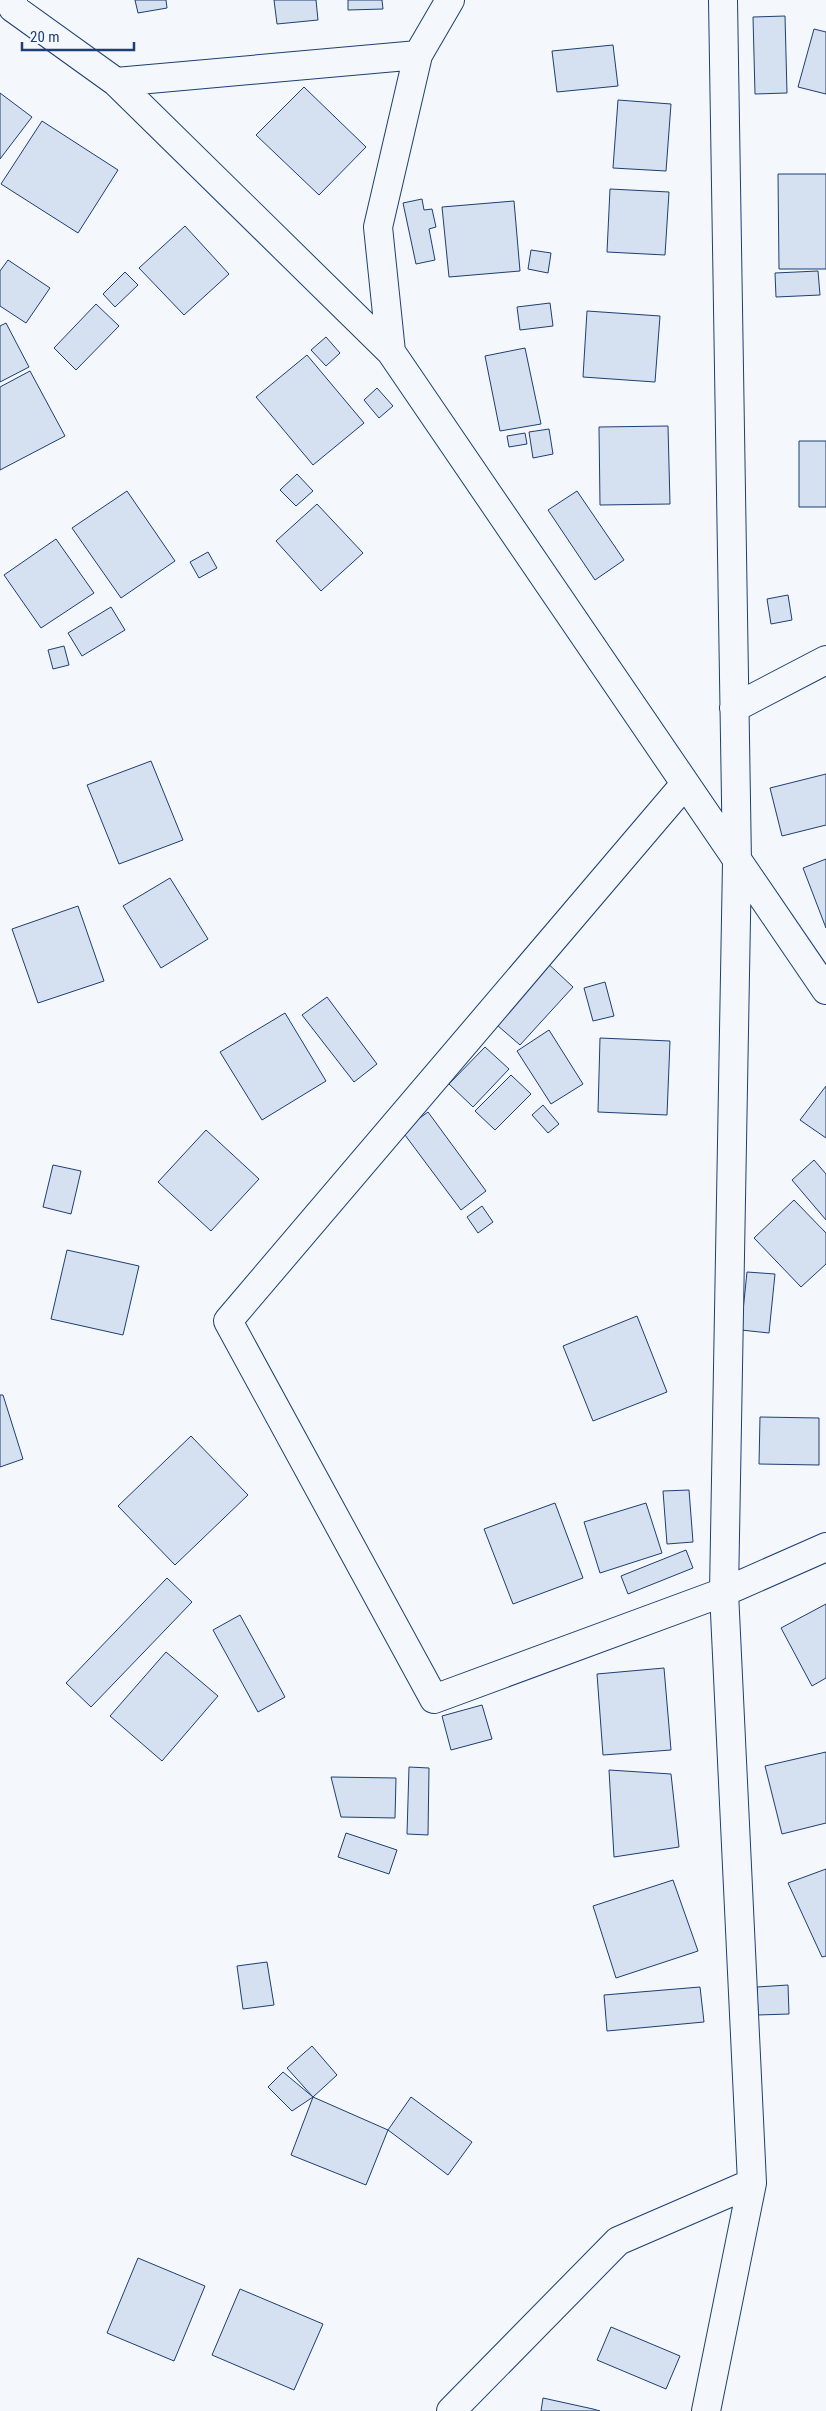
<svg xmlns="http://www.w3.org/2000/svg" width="826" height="2411" font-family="'Roboto Condensed',sans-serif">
<rect width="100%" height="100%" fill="#f4f7fb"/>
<!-- building -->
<path fill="#d5e0f0" stroke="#1d3f73" d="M135,0H166L167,8L138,13Z
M274,0H316L318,20L277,24Z
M348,0H382L383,9L348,10Z
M785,16L787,93L755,94L753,17Z
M814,29L826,32V94L798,87Z
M613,45L618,86L557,92L552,51Z
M304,87L366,147L319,195L256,135Z
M0,93L32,117L0,159Z
M618,100L671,104L666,171L613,168Z
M42,121L118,170L78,233L1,184Z
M778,174H826V269H779Z
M610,189L669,192L665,255L607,252Z
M422,199L424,210L432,209L436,227L429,229L435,260L416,264L403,203Z
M514,201L520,271L449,277L442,207Z
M185,226L229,274L184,315L139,268Z
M531,250L551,253L548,273L528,269Z
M8,260L50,288L26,323L0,306V271Z
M818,271L820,295L776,297L775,273Z
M125,272L138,285L115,307L103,294Z
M550,303L553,326L520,330L517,307Z
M96,304L119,326L76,370L54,348Z
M587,311L660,316L655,382L583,377Z
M6,323L29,367L0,382V326Z
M326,337L340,353L326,366L311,350Z
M525,348L541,424L500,431L485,356Z
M307,355L364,423L313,465L256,397Z
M30,371L65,436L0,470V387Z
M377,388L393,406L379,418L364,400Z
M668,426L670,504L600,505L599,427Z
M549,429L553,454L533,458L529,432Z
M525,433L527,444L509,447L507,436Z
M799,441H826V507H799Z
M297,474L313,491L296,506L280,490Z
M127,491L175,561L121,598L72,528Z
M577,491L624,560L595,580L548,510Z
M317,504L363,553L321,591L276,541Z
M56,539L94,593L41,628L4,575Z
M208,552L217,568L199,578L190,562Z
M788,595L792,620L771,624L767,599Z
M111,607L125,630L82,656L68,633Z
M64,646L69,665L53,669L48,650Z
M151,761L183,840L119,864L87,785Z
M826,774V825L782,836L770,788Z
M826,859V928L803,868Z
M170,878L208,939L161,968L123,906Z
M78,906L104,981L38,1003L12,929Z
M543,959L573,987L520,1045L490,1019Z
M605,982L614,1016L593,1021L584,988Z
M327,997L377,1064L354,1082L302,1015Z
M285,1013L326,1081L262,1120L220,1052Z
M549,1030L583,1084L551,1104L517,1051Z
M600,1038L670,1041L667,1115L598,1112Z
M485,1047L509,1069L473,1107L449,1084Z
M511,1075L531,1094L495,1130L475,1111Z
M826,1086V1138L800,1120Z
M543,1105L559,1124L548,1133L532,1115Z
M428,1112L486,1191L461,1210L402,1131Z
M206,1130L259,1179L211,1231L158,1182Z
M814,1160L826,1174V1220L792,1180Z
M53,1165L81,1171L71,1214L43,1207Z
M794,1200L826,1233V1264L801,1287L754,1238Z
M482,1206L493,1222L478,1233L467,1217Z
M67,1250L139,1266L123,1335L51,1319Z
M747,1272L775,1274L769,1333L741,1330Z
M637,1316L667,1392L593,1421L563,1346Z
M0,1395H3L23,1459L0,1467Z
M760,1417L819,1418V1465L759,1464Z
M191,1436L248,1495L175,1565L118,1506Z
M689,1490L693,1542L667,1544L663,1491Z
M555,1503L583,1578L513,1604L484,1529Z
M646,1503L662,1553L600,1573L584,1522Z
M686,1550L693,1568L628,1594L621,1576Z
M167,1578L192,1602L91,1707L66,1683Z
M826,1604V1678L812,1686L781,1628Z
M240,1615L285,1697L258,1712L213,1630Z
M166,1652L218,1696L162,1761L110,1716Z
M664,1668L671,1750L603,1755L597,1674Z
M482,1705L492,1739L451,1750L442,1716Z
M826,1752V1823L782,1834L765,1766Z
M409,1767L429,1768L428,1835L407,1834Z
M609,1770L671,1774L679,1847L614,1857Z
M331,1777L396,1778L395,1818L341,1817Z
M346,1833L397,1850L389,1874L338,1857Z
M826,1869V1956L822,1957L788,1883Z
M673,1880L698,1951L616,1978L593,1906Z
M267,1962L274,2005L243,2009L237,1966Z
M788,1985L789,2014L758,2015L757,1987Z
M700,1987L704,2022L607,2031L604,1995Z
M312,2046L337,2075L313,2097L287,2068Z
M283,2072L313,2097L292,2111L268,2087Z
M313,2097L388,2130L366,2185L291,2155Z
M411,2097L472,2142L448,2175L388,2130Z
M138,2258L205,2286L174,2361L107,2333Z
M240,2289L323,2324L294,2390L212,2355Z
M611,2327L680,2356L666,2389L597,2360Z
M543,2398L593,2409L600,2411H541Z"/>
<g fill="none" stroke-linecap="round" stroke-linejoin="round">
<defs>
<path id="minor" d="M13,0V8L116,82L391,352L826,990
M116,82L418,55
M391,352L378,227L418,55L450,0
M734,708L826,660
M685,784L228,1321L434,1699L724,1592L826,1547
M451,2411L618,2241L752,2183
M706,2411L752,2183L724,1592L737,862L723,0"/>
</defs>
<!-- minor casing -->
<use href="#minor" stroke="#1d3f73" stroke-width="30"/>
<!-- minor -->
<use href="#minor" stroke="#f4f7fb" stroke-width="28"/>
</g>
<!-- scale -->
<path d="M22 42v8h112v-8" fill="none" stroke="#1d3f73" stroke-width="2.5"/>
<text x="30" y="42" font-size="15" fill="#1d3f73" stroke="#f4f7fb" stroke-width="4" paint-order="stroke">20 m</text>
</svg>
